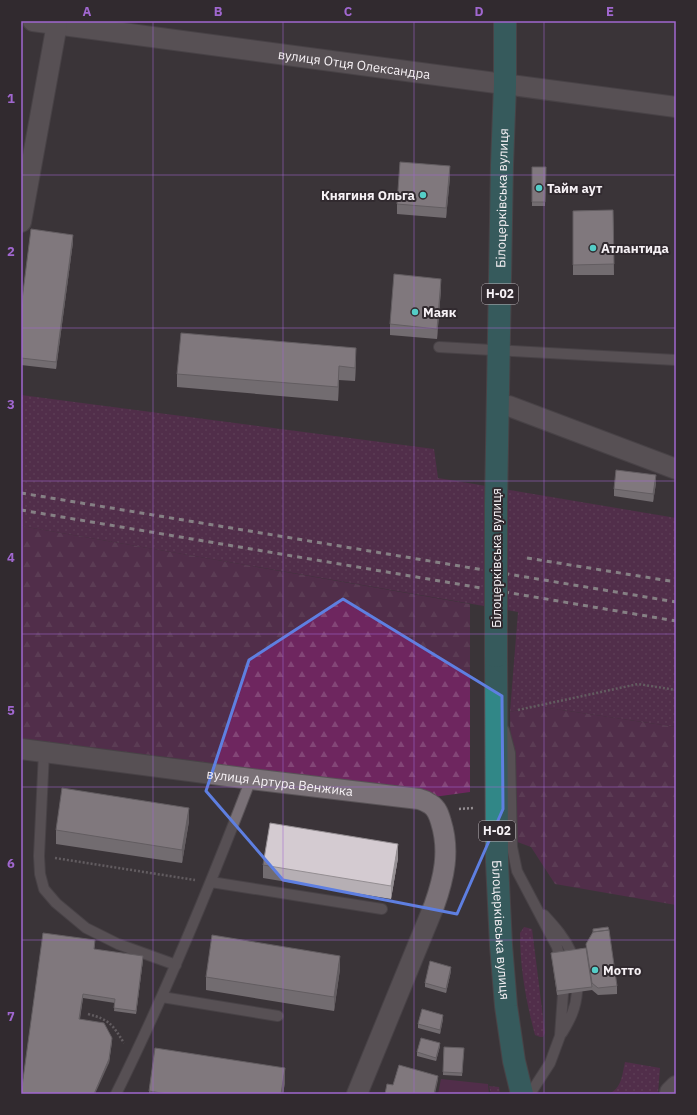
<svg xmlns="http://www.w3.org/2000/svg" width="697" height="1115" font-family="'IBM Plex Sans',sans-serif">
<defs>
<pattern id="grass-dots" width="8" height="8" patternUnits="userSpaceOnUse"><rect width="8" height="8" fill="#6e265f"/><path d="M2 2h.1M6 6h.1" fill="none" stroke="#834677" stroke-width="1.8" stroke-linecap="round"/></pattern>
<pattern id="forest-firs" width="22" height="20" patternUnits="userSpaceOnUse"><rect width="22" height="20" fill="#6e265f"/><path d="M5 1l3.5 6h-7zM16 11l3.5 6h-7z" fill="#834677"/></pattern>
</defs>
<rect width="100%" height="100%" fill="#3b3439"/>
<!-- grass -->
<path fill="url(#grass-dots)" d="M21,395L434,449L438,478L676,518V727L535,706L510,712L518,612L21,526Z
M524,927L532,929L545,1033L543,1037H540L535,1035C526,1001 520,968 520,933Z
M625,1062L660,1068L658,1094H608C622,1089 622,1075 625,1062Z
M489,1086L499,1087L500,1094H491Z"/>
<!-- forest -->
<path fill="url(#forest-firs)" d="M21,526L470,604V792L419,799L21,749Z
M535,706L676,727V905L555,884L531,847L512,840L510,712Z"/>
<!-- green -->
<path fill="#6e265f" d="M441,1079L488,1084L489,1094H438Z"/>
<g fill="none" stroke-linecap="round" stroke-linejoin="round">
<defs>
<path id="service" d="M439,347L676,360
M504,730L510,753L512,847L517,871L557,947L559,955
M44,752L39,856L40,874L44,889L56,903L86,928L118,944L176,965
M211,882L382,909
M544,915C555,927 565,938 572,954
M162,997L278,1016
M562,1033C570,1020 576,1008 577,992
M116,1094C167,991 210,886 251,779
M530,1094L550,1063L560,1036L563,994"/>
<g id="minor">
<path id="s1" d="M33,21L676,107"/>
<path d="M21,222L57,24"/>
<path d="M509,406L676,469"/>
<path id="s2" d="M21,749L251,779L419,799C423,800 427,802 430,804C437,808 439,815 441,822C450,851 444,878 434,906L357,1094"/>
<path d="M670,1092L676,1086"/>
</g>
<g id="primary">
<path id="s3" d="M496,503L502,165L505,85V21"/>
<path id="s4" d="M496,656L497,862L501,945L506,1006L514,1061L522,1094"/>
</g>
</defs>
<!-- service casing -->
<use href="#service" stroke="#595357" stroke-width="12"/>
<!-- minor casing -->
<use href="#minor" stroke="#595357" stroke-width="22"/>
<!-- primary casing -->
<use href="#primary" stroke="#595357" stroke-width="24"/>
<!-- path -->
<path stroke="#938d91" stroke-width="2.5" stroke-dasharray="2 2" stroke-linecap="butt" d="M518,710L638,684L676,690
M459,809L474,808
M55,858L195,880
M88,1014C110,1020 112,1024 124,1043"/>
<!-- service -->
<use href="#service" stroke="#7a7177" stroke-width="10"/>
<!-- minor -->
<use href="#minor" stroke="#7a7177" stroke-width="20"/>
<!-- primary -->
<use href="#primary" stroke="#318787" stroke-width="22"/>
<!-- rail -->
<path stroke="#e0dbdf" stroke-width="3" stroke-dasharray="5 5" stroke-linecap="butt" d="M21,493L676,602
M21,510L676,621
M527,558L676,582"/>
<defs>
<path id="primary-bridge" d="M496,656V503"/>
</defs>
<!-- primary-bridge casing -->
<use href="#primary-bridge" stroke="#595357" stroke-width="24" stroke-linecap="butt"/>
<!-- primary-bridge -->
<use href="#primary-bridge" stroke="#318787" stroke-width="22"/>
</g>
<!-- wall -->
<path fill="#b6afb4" d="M532,167H546L545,206H532Z
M450,177L446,218L397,214V204Z
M613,210L614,275H573V211Z
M73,242L56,369L21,365V308Z
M441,289L437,339L390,335V324Z
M356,361L355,381L339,380L338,401L177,387V374Z
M656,483L653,502L614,496V489Z
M189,821L182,863L56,844V830Z
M398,858L391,899L263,878V865Z
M593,929L617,986V994L598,995L592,990L557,995L551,953L586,948V944L593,932Z
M95,944L94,949L143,960L136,1014L114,1011L115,1003L83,998L80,1019L112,1042L109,1063L21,1094Z
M340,969L334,1011L206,990V977Z
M451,971L446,993L425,987V983Z
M443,1019L440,1034L418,1028V1024Z
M440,1046L436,1061L417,1056V1052Z
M444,1047L464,1048L462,1076L443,1075Z
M285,1082L283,1094H149V1091Z"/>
<!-- shaded-wall -->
<path fill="#948e92" d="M450,166V177L446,218V208Z
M73,235V242L56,369V362Z
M441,279V289L437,339V329Z
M356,348V361L355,381V368Z
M339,366V380L338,401V387Z
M656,475V483L653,502V494Z
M189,808V821L182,863V850Z
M398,844V858L391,899V886Z
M143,956V960L136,1014V1011Z
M340,956V969L334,1011V997Z
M451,967V971L446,993V989Z
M83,994V998L79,1022V1019Z
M443,1015V1019L440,1034V1030Z
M112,1038L109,1063L95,1094H94Z
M440,1043V1046L436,1061V1058Z
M285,1068V1082L283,1094H281Z
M438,1076V1080L435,1094H434Z"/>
<!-- building -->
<path fill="#d4cbd1" stroke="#948e92" d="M400,162L450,166L446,208L397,204Z
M532,167H546L545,202H532Z
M613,210L614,264L573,265V211Z
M31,229L73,235L56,362L21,358V308Z
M394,274L441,279L437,329L390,324Z
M181,333L356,348L355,368L339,366L338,387L177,374Z
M616,470L656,475L653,494L614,489Z
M62,788L189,808L182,850L56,830Z
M270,823L398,844L391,886L263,865Z
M608,927L609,930L593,932V929Z
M609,930L617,986L598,988L592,983L586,944L593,932Z
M43,933L95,940L94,949L143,956L136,1011L114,1008L115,999L83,994L79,1019L104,1023L112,1038L109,1059L94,1094H21Z
M212,935L340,956L334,997L206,977Z
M586,948L592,987L557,991L551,953Z
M430,961L451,967L446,989L425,983Z
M422,1009L443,1015L440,1030L418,1024Z
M421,1038L440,1043L436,1058L417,1052Z
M444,1047L464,1048L462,1073L443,1072Z
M155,1048L285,1068L281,1094H167L149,1091Z
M399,1065L438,1076L434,1094H385L387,1084L393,1085Z"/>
<!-- marked area -->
<path d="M0 0H697V1115H0ZM343,599L502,696L503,809L457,914L283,880L206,791L249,660Z" fill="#3b3439" fill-opacity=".55" fill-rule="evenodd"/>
<path fill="none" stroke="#5e7fe1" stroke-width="3" stroke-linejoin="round" d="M343,599L502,696L503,809L457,914L283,880L206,791L249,660Z"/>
<!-- grid -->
<path fill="none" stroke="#a067cf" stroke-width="1" stroke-opacity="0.55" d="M153,21V1094M283,21V1094M414,21V1094M544,21V1094M21,175H676M21,328H676M21,481H676M21,634H676M21,787H676M21,940H676"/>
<!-- markers -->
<g fill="#54cdc7" stroke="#312a2f" stroke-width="1.5">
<circle cx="539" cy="188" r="4"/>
<circle cx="423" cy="195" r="4"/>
<circle cx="593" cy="248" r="4"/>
<circle cx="415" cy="312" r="4"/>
<circle cx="595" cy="970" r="4"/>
</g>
<g text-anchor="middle" stroke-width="4" stroke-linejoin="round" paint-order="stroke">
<!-- shield labels -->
<g fill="#312a2f" stroke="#bbb5ba" stroke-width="1">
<rect x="482" y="284" width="36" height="20" rx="3"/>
<rect x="479" y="821" width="36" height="20" rx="3"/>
</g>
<g font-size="12" font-weight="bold" fill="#f6f1f5">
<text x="500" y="298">Н-02</text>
<text x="497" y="835">Н-02</text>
</g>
<!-- street labels -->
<g font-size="13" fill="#f6f1f5" stroke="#312a2f">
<text dy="5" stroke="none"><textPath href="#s1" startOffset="324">вулиця Отця Олександра</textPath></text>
<text dy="5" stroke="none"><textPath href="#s3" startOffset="305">Білоцерківська вулиця</textPath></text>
<text transform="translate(496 558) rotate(-90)" y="5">Білоцерківська вулиця</text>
<text dy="5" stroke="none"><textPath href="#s2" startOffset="261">вулиця Артура Венжика</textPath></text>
<text dy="5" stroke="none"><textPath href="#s4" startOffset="274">Білоцерківська вулиця</textPath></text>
</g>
<!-- poi labels -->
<g font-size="13" font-weight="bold" fill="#f6f1f5" stroke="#312a2f" text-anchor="start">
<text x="547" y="193">Тайм аут</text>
<text x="415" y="200" text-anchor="end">Княгиня Ольга</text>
<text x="601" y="253">Атлантида</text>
<text x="423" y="317">Маяк</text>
<text x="603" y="975">Мотто</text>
</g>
</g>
<!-- border -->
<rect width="697" height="1115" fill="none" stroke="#312a2f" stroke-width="44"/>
<rect x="22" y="22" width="653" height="1071" fill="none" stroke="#a067cf" stroke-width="1.5"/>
<g font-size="13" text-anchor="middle" font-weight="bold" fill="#a067cf">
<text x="87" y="16">A</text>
<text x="218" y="16">B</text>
<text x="348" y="16">C</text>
<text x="479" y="16">D</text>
<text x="610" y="16">E</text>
<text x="11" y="103">1</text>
<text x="11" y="256">2</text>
<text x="11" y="409">3</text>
<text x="11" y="562">4</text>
<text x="11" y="715">5</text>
<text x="11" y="868">6</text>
<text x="11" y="1021">7</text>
</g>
</svg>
